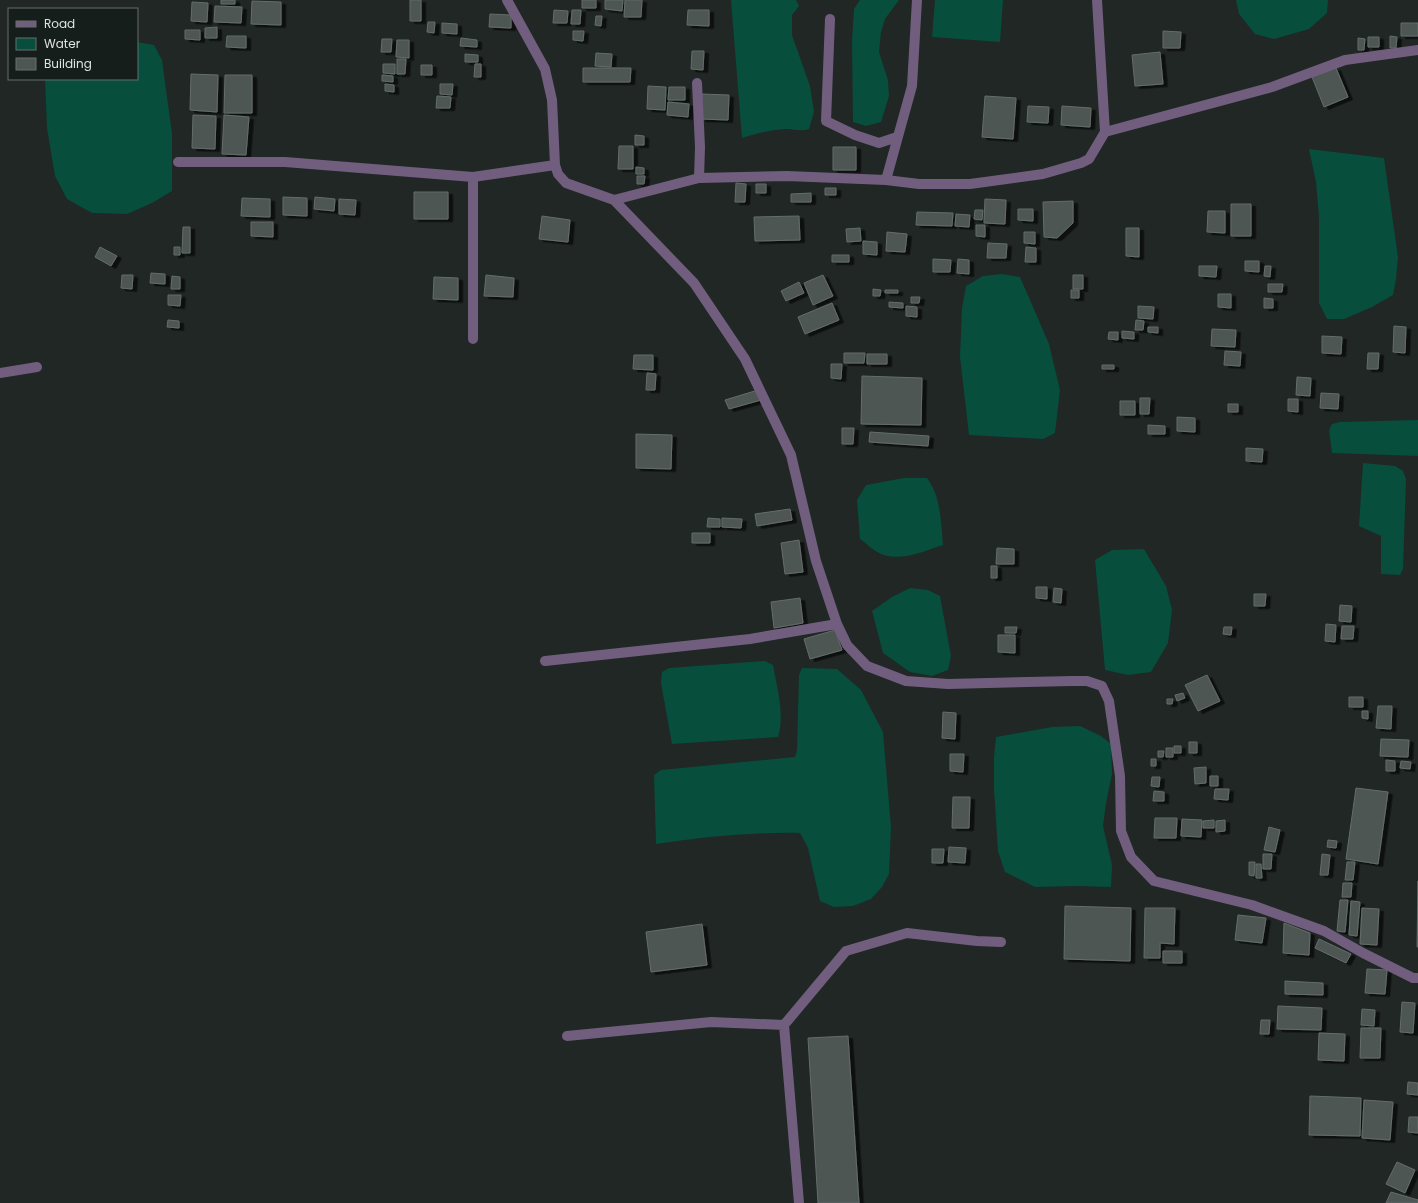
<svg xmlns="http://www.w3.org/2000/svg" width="1418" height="1203" font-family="Poppins,sans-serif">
<defs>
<filter id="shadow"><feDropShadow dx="4.5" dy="2.5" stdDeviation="0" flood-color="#0009"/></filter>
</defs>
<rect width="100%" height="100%" fill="#202724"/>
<!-- water -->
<path fill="#074e3c" d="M731,0H796L799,6L792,15V35L810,86L814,112L809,129C799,132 796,129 786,129C770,130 757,133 742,138Z
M860,0H899L885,19L881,32L879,52L888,80L889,96L881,122L866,126L853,122L852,40L854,9Z
M935,0H1003L1000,42L932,37Z
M1236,0H1328L1327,13L1309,29L1274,39L1255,34L1239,14Z
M137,42L154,45L162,60L172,133V191L152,203L127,214L92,213L67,199L55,176L47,128L45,79H137Z
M1309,149L1384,158L1398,257L1396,279L1393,295L1372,307L1344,319H1327L1319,303V217L1316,182Z
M1002,274L1020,277L1049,344L1060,390L1055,433L1043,439L969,435L960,357L962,308L966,286L983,276Z
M1418,420V456L1332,453L1329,430L1332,424L1340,422Z
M1363,463L1395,466L1403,471L1406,479L1403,569L1400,575L1381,574V536L1359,526Z
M904,478H927C941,496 941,523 943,545C925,551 903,561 884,555C876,553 867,544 860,539L857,500L866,485Z
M1144,549L1166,586L1172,610L1168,643L1151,672L1128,675L1105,670L1095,560L1112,550Z
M910,588L928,590L940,596L951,656L948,670L932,676L910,672L883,653L872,611L892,597Z
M765,661L773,665C777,688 785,714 778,737L672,744L661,683L662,672L669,668Z
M802,668L837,669L861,690L883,732L891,827L889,874L882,887L871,899L853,906L834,907L820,901L808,848L800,833C752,832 704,837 656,844L654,775L661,770L795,757L797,750L799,675Z
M1080,726L1101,736L1111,744L1112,774L1106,803L1103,826L1112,865L1111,887L1077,886L1035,887L1005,872L998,851L994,789V757L996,737L1052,727Z"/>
<!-- building -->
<path fill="#4e5653" stroke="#646d6a" filter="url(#shadow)" d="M221,0H235V4H221Z
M410,0H421V21H410Z
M582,0H596V8H582Z
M605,0H623L622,11L605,9Z
M625,0H642L641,17H624Z
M252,1L281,2V25L251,24Z
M192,2L208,3L207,22L191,21Z
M215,6L242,7L241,23L214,22Z
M554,10L568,11L567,23H553Z
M572,10H581L580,24H571Z
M688,10H709V26L687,25Z
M490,14L511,15V28L489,27Z
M596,16H602L601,26L595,25Z
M428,22H435L434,33L427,32Z
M442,23L457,24V34L442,33Z
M1401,23H1418V36H1401Z
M217,27V38H205V28Z
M185,30H200V40L185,39Z
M573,31H584L583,41L573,40Z
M1163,31L1181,32L1180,48H1163Z
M227,36H246V48L226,47Z
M1390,36L1397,37L1396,48H1390Z
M1368,37H1379V47H1368Z
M461,38L477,40V47L460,46Z
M1358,38L1365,39L1364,50H1358Z
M382,39H392L391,52H381Z
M397,40H409V58L396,57Z
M692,51H704L703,70L691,69Z
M1160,52L1163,84L1135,86L1132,55Z
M596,53L612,54L611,67L595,66Z
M465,54L478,55V62H465Z
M397,59H406L405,74H397Z
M383,64H395V74L383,73Z
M475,64H481V77H474Z
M421,65H432V75H421Z
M583,68H631L630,82H583Z
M1336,68L1348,97L1324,107L1312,77Z
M191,74L218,75L217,112L190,110Z
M225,75H252V113H224Z
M382,75L393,76V82L382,81Z
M385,84L394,85V92L385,91Z
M440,84H453L452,95L440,94Z
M648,86L666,87L665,110L647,109Z
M669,87H685V100H668Z
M702,94L729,95L728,120L701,119Z
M437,96L451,97L450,108H436Z
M985,96L1016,98L1013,139L982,137Z
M668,102L689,104L688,117L667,115Z
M1028,106L1049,107L1048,123L1027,122Z
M1062,106L1091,108L1090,127L1061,125Z
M193,115L216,116L215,149L192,148Z
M224,115L249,117L246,155L222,154Z
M635,135L644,136V145H635Z
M619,146H633V169H618Z
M833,147H856V170H833Z
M636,167L644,168V174H636Z
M637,176H645L644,184H637Z
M736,183L746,184L745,202H735Z
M756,184H766V193H756Z
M825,188H836V195H825Z
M414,192H448V219H414Z
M811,193V202H791V194Z
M283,197L307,198V216L283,215Z
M315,197L335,199L334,211L314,209Z
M242,198L270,199V217L241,216Z
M339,199L356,200L355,215L339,214Z
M985,199L1006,200L1005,224L984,223Z
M1073,201V223L1057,238L1044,237L1043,202Z
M1231,204H1251V236H1231Z
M1018,209H1033V221L1018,220Z
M975,210H983L982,220L974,219Z
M1208,211H1225V233L1207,232Z
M917,212L953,213L952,226L916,225Z
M956,214L970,215L969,227L955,226Z
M542,216L570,220L568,242L539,239Z
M799,216L800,240L755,241L754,217Z
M251,222H273V237L251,236Z
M976,225H985V237L976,236Z
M183,227H190V253H182Z
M860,228L861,241L847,242L846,229Z
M1126,228H1139V257L1126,256Z
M887,232L907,234L905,252L886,251Z
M1024,232H1035V244L1024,243Z
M863,241L877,242V255L863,254Z
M988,243L1007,244L1006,258H987Z
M100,247L117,256L111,266L95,257Z
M174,247H180V255H174Z
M1026,247L1036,248V262H1025Z
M832,255H849V262H832Z
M933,259L951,260L950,272H933Z
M958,259L969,260V274L957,273Z
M1245,261H1259V272L1245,271Z
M1199,266H1217L1216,277L1199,276Z
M1265,266H1271L1270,277L1264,276Z
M151,273L165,274V284L150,283Z
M122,275H133L132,289L121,288Z
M486,275L514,278L513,297L484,296Z
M823,275L833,296L813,305L804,283Z
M1073,275H1083V289H1073Z
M172,276L180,277V289H171Z
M434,277L458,278V300L433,299Z
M799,282L804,293L786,301L781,291Z
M1268,284H1283L1282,292H1268Z
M873,289L881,290L880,296H873Z
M885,290H898V293H885Z
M1071,290H1079V298H1071Z
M1218,294H1231V308L1218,307Z
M168,295H181L180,306L168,305Z
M911,297H920L919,303H911Z
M1264,298L1273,299V308H1264Z
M889,302L903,303V308L889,307Z
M832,303L839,320L805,334L798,317Z
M906,306L917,307V317L906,316Z
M1138,306L1154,307L1153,319L1138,318Z
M168,320L179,321V328L167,327Z
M1136,320L1144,321L1143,330H1135Z
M1394,326L1406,327L1405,353L1393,352Z
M1148,327H1158V333L1148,332Z
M1212,329L1236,330L1235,347L1211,346Z
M1122,331L1134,332V339L1122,338Z
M1109,332H1118V340L1108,339Z
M1322,336L1342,337L1341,354L1322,353Z
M1225,351L1241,352L1240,366L1224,365Z
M844,353H865L864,363H844Z
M1368,353H1379L1378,369H1367Z
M867,354H887V364H867Z
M634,355H653V370L633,369Z
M831,364H842L841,379L831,378Z
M1102,365H1114V369H1102Z
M647,373L656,374L655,390H646Z
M862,376L922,378L921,425L861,424Z
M1297,377L1311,378L1310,396L1296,395Z
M758,390L761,400L729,409L725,400Z
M1321,393L1339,394L1338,409L1320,408Z
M1140,398H1150L1149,414H1140Z
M1288,399H1298V412L1288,411Z
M1120,401H1135V415H1120Z
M1228,404H1238V412H1228Z
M1177,417L1195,418V432L1177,431Z
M1148,425L1165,426V434H1148Z
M842,428H854L853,444H842Z
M870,432L929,436L928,446L869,442Z
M636,434L672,435L671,469L636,468Z
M1246,448L1263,449L1262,462L1246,461Z
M790,509L792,520L757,526L755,514Z
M708,518L720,519V527H707Z
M722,518L742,519L741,528L722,527Z
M692,533H710V543H692Z
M799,540L803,572L785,574L781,543Z
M997,548L1014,549V564H996Z
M991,566H997V578H991Z
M1036,587H1047V599L1036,598Z
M1054,588L1062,589L1061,603L1053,602Z
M1254,594H1266L1265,606H1254Z
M800,598L803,623L774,628L771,602Z
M1340,605L1352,606L1351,622L1339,621Z
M1326,624L1336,625L1335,642L1325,641Z
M1342,626H1354L1353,639H1341Z
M1005,627H1017L1016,633H1005Z
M1224,627H1232L1231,635L1223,634Z
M835,630L842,650L810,659L804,639Z
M998,635H1015V653L998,652Z
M1207,675L1220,701L1198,711L1185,685Z
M1183,693L1185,698L1177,701L1175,695Z
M1349,697H1363V707H1349Z
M1167,699H1173L1172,704H1167Z
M1378,706H1392L1391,729L1376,728Z
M1362,711H1368V719L1362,718Z
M943,712L956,713L955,739L942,738Z
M1381,739L1409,740L1408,757L1380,756Z
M1189,742H1197V753H1189Z
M1174,746H1181V753H1174Z
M1166,748H1173V757H1166Z
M1158,751H1164L1163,757H1158Z
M950,754H964L963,772L950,771Z
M1151,759H1156V766H1151Z
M1386,760L1395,761V771H1386Z
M1401,761L1411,762L1410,769L1400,768Z
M1206,767V783L1195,784L1194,768Z
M1210,776H1218V786H1210Z
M1152,777H1160L1159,787L1151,786Z
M1356,788L1388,792L1378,864L1346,859Z
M1215,789H1229L1228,800L1214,799Z
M1154,791L1164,792V801H1153Z
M953,797H970L969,828H952Z
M1155,818H1177L1176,838H1154Z
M1182,819L1202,820L1201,837L1181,836Z
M1214,820V828H1203V821Z
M1225,820V831L1216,832V821Z
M1269,827L1280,830L1275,852L1264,850Z
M1328,840L1337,841L1336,848L1327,847Z
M949,847L966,848L965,863L948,862Z
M932,849H944L943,863H932Z
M1263,854H1272L1271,869H1263Z
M1322,854L1330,855L1328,875H1320Z
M1249,862H1255L1254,876L1249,875Z
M1347,862H1355L1353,880H1345Z
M1256,864H1261L1262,878H1256Z
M1418,881V947H1417Z
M1343,883H1352L1351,897H1342Z
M1340,900H1348L1345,932L1337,931Z
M1351,901L1360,902L1357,936L1349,935Z
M1065,906L1131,908L1130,961L1064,959Z
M1145,908H1175L1174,944L1160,943V958H1144Z
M1362,908L1379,909L1377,945L1360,944Z
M1238,915L1266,918L1262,943L1235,940Z
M1284,923L1310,933L1309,955L1283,953Z
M702,924L707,965L651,972L646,932Z
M1319,939L1351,954L1346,963L1315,948Z
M1163,951H1182V963H1163Z
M1367,969L1387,970L1385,994L1365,993Z
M1285,981L1323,983V995L1285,994Z
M1402,1002L1415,1003L1413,1033L1400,1032Z
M1278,1006L1322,1008L1321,1030L1277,1029Z
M1362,1009L1375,1010L1374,1026L1361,1025Z
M1261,1020H1270L1269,1034H1260Z
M1361,1028H1381L1380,1058H1360Z
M1319,1033L1345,1034L1344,1061L1318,1060Z
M848,1036L859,1203H818L808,1038Z
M1408,1082L1418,1083V1095L1407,1094Z
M1310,1096L1361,1098L1360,1136L1309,1135Z
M1364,1100L1393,1102L1390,1140L1362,1138Z
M1409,1117H1418V1133L1408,1132Z
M1397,1162L1415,1170L1405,1193L1386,1184Z
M1391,1192L1418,1200V1203H1386Z"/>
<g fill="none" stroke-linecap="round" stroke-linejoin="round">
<!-- minor -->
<path stroke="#715e7e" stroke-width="10" d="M507,0L545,69L552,100L555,165L558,174L566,183L614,200L694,283L745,359L791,455L816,561L837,624L847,645L867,666L906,681L948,684L1073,681H1087L1102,686L1109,701L1120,776L1121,831L1131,857L1154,881L1252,905L1324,931L1363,953L1413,978H1418
M830,19L826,121L855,135L879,143L897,137
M697,83L700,147L699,178
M1105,132L1272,87L1345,60L1418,50
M178,162H285L473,177L555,165
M886,180L912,86L917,0
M614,200L699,178L787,176L886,180L919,184H970L1043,174L1081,163L1089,159L1105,132L1097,0
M473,339V177
M0,373L37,367
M545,661L750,639L837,624
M567,1036L711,1022L784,1025
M799,1203L784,1025L846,951L907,933L977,941L1001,942"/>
</g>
<!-- legend -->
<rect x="8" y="8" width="130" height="72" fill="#161e1b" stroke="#666d6b"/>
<rect x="16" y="21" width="20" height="6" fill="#715e7e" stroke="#666d6b"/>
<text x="44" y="28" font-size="12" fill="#dfe4e2">Road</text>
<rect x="16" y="38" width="20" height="12" fill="#074e3c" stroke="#666d6b"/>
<text x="44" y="48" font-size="12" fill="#dfe4e2">Water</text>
<rect x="16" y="58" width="20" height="12" fill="#4e5653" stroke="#666d6b"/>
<text x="44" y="68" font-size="12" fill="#dfe4e2">Building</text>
</svg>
